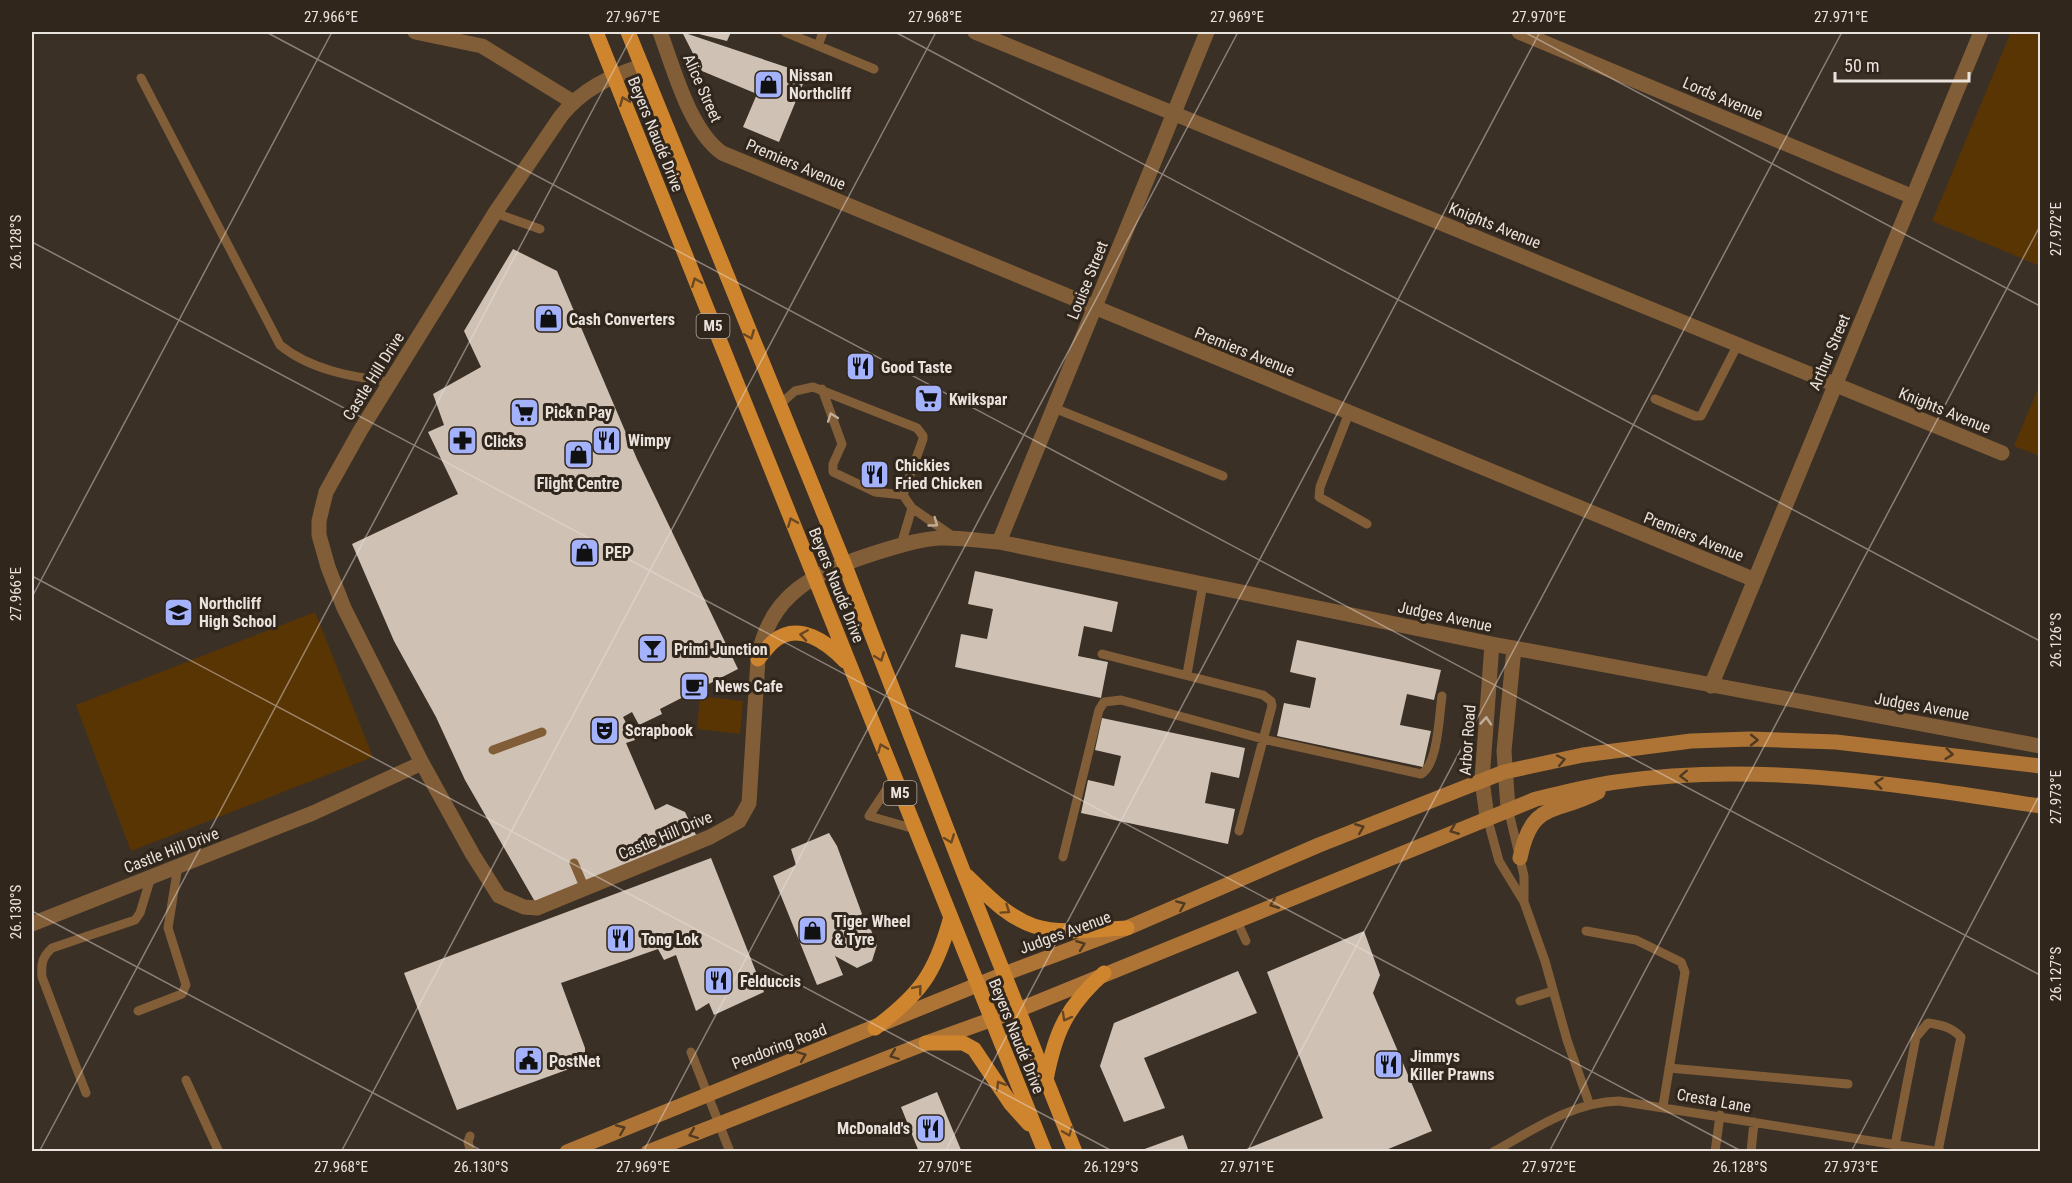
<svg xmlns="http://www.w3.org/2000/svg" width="2072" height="1183" font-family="'Roboto Condensed',sans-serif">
<rect width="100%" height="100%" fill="#3b3026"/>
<!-- green -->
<path fill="#5a3504" d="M2011,32H2040V266L1932,221Z
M2040,384V456L2014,446Z
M315,612L373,757L131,851L76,705Z
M700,696L743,701L740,734L697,729Z"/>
<!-- building -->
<path fill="#cfc2b5" d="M682,32L807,74L779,142L743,127L757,94L702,71Z
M691,32H731L727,41Z
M513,249L557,271L637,459L738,669L660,709L662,714L639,725L632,712L623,717L635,740L626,743L655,810L667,804L685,812L697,837L538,907L465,780L436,717L394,641L352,544L458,494L428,432L444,425L433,394L481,367L464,331Z
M975,571L1118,602L1112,632L1084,626L1078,656L1108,662L1101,698L955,667L961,634L987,639L993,609L968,604Z
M1297,640L1441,670L1434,700L1407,694L1400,725L1431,731L1423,767L1277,736L1284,703L1310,708L1316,678L1290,672Z
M1102,718L1245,748L1239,778L1211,772L1205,803L1235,809L1228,844L1081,813L1088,780L1114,786L1121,756L1095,750Z
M829,833L837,846L862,914L853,921L871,930L877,945L872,961L857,968L835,956L843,975L817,985L773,876L796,865L791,849Z
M711,858L764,992L714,1015L709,1003L696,1011L676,955L664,960L658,949L561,983L585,1048V1056L580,1065L457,1110L404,973Z
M1364,931L1380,975L1373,993L1432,1131L1381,1152H1239L1323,1118L1267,972Z
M1238,971L1257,1013L1144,1058L1165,1108L1124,1122L1100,1066L1114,1023Z
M937,1092L961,1150L958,1152H919L901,1107Z
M1183,1135L1189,1152H1140L1139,1151Z"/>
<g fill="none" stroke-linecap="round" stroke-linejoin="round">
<!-- service -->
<path stroke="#825e38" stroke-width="9" d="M785,32L874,69
M818,46L823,32
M141,78L280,345C310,370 353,377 390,382
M495,213L540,229
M822,389L842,444L833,464V472L875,492L903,495
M1655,399L1695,416H1701L1738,344
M778,406L795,391L813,387L917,428L923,436V439L903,495
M1054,408L1223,476
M1349,413L1320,487L1319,497L1367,524
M903,495L912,508L954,537
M901,545L912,508
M1102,654L1263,695L1271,701L1272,706L1239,831
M1187,674L1203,584
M493,750L542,732
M894,778L869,816L915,829
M1508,808L1524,876V902
M1487,817L1499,861L1524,902L1545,961L1567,1040L1589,1103
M1063,857L1099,710L1104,702L1121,700L1263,739L1421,774C1438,765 1439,716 1442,696
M574,863L585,889
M1236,919L1246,941
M1586,931L1636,940L1681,962L1685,972L1663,1106
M1520,1001L1553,991
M138,1011L182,994L186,985L168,928L178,866
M691,1052L730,1152
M1669,1068L1848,1084
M186,1080L219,1152
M86,1093L42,977C41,964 42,957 52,948L135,920L140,913L151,877
M470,1136L468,1142L471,1152
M1895,1145L1916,1037L1928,1023C1942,1025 1951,1027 1961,1037L1938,1151
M1493,1152C1533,1130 1572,1102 1619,1101L1941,1152
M1715,1152L1720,1115
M1751,1152L1754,1122"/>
<!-- minor -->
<path stroke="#825e38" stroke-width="15" d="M415,32L482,46L573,102
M660,32C674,69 689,129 722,153L1755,580
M975,32L2002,453
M1519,32L1913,197
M642,66C611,76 582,89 561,116L495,213L360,431L326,492L319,521V535L328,567L344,608L422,763L473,855L499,896L524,907L537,908L710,837L739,821L749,803L758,659C769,594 814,573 872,554C894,547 916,540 939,538C959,537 980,541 999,542L1492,644L2040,746
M999,542L1207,32
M1711,686L1981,32
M1508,808L1504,751L1514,648
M1487,817L1482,780L1492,644
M32,924L313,813L422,763"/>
<!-- secondary -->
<path stroke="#ae7435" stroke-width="15" d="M1520,858C1532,800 1554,815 1598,792
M567,1152L1004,974L1127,928L1319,845L1504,772L1583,755L1691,741L1750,739L1836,742L2040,766
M648,1152L926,1043L1018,1010L1536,799C1563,793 1589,786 1616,782C1758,761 1901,785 2040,806"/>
<!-- primary -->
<path stroke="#cf852e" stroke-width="15" d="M596,32L1045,1152
M628,32L844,563L963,871L1075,1152
M758,659C763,653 768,646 774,641C799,621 828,643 845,661
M967,876C987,895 1007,917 1034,926C1061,935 1098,929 1127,928
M875,1028C920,994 935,974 950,920
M926,1043H963L974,1049L1011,1104L1029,1124
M1046,1080C1055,1032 1067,1006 1104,973"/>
</g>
<!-- one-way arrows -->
<defs><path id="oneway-chevron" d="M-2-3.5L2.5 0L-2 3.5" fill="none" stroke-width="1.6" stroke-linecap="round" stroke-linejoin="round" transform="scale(1.5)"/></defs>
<g stroke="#684722">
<use href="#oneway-chevron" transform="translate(624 101) rotate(-112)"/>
<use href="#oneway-chevron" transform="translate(696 282) rotate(-112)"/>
<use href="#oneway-chevron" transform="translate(750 335) rotate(68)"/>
<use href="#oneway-chevron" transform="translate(792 522) rotate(-112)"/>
<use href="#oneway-chevron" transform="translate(804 635) rotate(-171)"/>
<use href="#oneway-chevron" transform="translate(880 657) rotate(69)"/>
<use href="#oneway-chevron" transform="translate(882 748) rotate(-112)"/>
<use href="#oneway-chevron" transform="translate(950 839) rotate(69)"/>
<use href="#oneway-chevron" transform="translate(1006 910) rotate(34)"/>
<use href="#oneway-chevron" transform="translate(918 989) rotate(-51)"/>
<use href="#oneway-chevron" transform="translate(1066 1017) rotate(119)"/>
<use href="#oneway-chevron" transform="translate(1000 1085) rotate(-121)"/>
<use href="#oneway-chevron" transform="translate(1068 1132) rotate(68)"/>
</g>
<g stroke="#c0ae9b">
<use href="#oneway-chevron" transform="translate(832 417) rotate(-110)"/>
<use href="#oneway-chevron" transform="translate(934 523) rotate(36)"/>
<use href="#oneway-chevron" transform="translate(1486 721) rotate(-86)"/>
</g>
<g stroke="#503a22">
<use href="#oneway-chevron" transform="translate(1754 740) rotate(1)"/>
<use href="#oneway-chevron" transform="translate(1949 754) rotate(6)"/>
<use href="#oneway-chevron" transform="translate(1561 760) rotate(-12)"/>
<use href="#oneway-chevron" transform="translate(1684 776) rotate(178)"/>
<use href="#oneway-chevron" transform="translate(1879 783) rotate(-173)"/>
<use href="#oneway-chevron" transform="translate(1360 828) rotate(-22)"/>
<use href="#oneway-chevron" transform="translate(1454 830) rotate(158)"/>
<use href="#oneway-chevron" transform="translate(1274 904) rotate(158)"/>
<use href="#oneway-chevron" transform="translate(1181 905) rotate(-23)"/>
<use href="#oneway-chevron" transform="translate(1081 945) rotate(-20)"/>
<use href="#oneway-chevron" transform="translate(894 1055) rotate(159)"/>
<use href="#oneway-chevron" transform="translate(802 1056) rotate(-21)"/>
<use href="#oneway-chevron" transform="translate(621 1129) rotate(-23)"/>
<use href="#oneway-chevron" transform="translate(693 1134) rotate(159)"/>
</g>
<!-- ticks -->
<path fill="none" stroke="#eae3dd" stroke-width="1.5" stroke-opacity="0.45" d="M266,32L2040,975M895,32L2040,641M1524,32L2040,306M32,242L1743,1152M32,576L1114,1152M32,597L332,32M32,911L484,1152M39,1152L634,32M341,1152L936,32M643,1152L1238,32M945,1152L1540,32M1247,1152L1842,32M1549,1152L2040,226M1851,1152L2040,794"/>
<!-- icons -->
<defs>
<symbol id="shop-square" viewBox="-11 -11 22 22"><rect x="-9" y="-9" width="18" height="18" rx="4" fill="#a4b2fc" stroke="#31261c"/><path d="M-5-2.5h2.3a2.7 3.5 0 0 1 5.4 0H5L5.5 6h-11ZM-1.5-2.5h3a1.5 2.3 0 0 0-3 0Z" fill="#111"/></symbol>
<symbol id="restaurant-square" viewBox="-11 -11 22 22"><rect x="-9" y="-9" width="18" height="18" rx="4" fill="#a4b2fc" stroke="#31261c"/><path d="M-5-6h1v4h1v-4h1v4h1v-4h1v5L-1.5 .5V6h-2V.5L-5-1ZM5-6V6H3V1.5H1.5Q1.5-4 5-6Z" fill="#111"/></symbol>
<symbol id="supermarket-square" viewBox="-11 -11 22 22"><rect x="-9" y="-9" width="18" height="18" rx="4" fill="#a4b2fc" stroke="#31261c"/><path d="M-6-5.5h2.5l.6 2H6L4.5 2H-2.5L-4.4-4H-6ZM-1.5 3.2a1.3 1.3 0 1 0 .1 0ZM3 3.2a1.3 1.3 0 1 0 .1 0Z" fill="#111"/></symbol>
<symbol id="pharmacy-square" viewBox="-11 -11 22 22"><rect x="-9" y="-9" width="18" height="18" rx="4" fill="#a4b2fc" stroke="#31261c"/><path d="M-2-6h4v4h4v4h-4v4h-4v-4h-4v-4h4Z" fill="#111"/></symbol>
<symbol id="school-square" viewBox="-11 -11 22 22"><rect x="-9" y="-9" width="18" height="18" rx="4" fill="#a4b2fc" stroke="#31261c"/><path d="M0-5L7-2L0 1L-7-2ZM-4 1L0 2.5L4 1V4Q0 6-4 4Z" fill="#111"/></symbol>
<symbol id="bar-square" viewBox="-11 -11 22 22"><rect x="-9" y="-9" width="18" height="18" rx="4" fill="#a4b2fc" stroke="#31261c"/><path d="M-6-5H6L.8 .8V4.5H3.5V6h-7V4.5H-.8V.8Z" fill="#111"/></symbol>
<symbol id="cafe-square" viewBox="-11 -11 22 22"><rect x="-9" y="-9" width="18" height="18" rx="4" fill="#a4b2fc" stroke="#31261c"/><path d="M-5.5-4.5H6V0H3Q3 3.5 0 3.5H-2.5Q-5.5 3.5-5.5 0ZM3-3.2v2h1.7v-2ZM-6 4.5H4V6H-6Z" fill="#111"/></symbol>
<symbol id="theatre-square" viewBox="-11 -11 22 22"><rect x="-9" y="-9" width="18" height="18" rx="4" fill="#a4b2fc" stroke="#31261c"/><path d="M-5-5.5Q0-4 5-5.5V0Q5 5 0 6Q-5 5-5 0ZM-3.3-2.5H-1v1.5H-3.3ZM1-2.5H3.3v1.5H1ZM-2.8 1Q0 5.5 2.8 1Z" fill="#111"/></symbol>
<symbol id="civic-square" viewBox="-11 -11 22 22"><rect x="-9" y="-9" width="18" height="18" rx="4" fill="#a4b2fc" stroke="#31261c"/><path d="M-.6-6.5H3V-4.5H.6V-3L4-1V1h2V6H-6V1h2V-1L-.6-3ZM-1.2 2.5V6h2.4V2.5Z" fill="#111"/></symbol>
</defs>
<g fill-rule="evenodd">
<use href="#shop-square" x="752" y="68" width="33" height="33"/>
<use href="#shop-square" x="532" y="302" width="33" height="33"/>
<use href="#restaurant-square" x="844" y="350" width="33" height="33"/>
<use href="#supermarket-square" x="912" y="382" width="33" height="33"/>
<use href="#supermarket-square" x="508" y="396" width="33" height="33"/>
<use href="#restaurant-square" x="590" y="424" width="33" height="33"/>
<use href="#pharmacy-square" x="446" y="424" width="33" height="33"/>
<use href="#shop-square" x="562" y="438" width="33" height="33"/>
<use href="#restaurant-square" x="858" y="458" width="33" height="33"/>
<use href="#shop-square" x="568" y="536" width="33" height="33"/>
<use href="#school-square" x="162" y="596" width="33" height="33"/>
<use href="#bar-square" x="636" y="632" width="33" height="33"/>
<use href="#cafe-square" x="678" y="670" width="33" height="33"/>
<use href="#theatre-square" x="588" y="714" width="33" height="33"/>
<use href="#shop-square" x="796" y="914" width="33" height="33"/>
<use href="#restaurant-square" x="604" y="922" width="33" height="33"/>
<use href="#restaurant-square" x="702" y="964" width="33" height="33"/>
<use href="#civic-square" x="512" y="1044" width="33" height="33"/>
<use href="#restaurant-square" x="1372" y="1048" width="33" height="33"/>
<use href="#restaurant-square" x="914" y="1112" width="33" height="33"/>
</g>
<g text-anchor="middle" stroke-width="6" stroke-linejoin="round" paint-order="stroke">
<!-- shield labels -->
<g fill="#31261c" stroke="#b2aaa3" stroke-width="1.5">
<rect x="696.5" y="314" width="33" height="24" rx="4.5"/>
<rect x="883.5" y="781" width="33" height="24" rx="4.5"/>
</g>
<g font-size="15" font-weight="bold" fill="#eae3dd">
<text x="713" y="331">M5</text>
<text x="900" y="798">M5</text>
</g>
<!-- poi labels -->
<g font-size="16" font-weight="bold" fill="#eae3dd" stroke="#31261c" text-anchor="start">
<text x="789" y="81">Nissan<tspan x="789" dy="18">Northcliff</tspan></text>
<text x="569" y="325">Cash Converters</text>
<text x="881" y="373">Good Taste</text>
<text x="949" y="405">Kwikspar</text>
<text x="545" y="418">Pick n Pay</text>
<text x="628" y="446">Wimpy</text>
<text x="484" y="447">Clicks</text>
<text x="895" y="471">Chickies<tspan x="895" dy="18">Fried Chicken</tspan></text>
<text x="578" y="489" text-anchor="middle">Flight Centre</text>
<text x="605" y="558">PEP</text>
<text x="199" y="609">Northcliff<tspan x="199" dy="18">High School</tspan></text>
<text x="674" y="655">Primi Junction</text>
<text x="715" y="692">News Cafe</text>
<text x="625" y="736">Scrapbook</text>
<text x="834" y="927">Tiger Wheel<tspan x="834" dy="18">&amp; Tyre</tspan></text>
<text x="641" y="945">Tong Lok</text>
<text x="740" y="987">Felduccis</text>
<text x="1410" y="1062">Jimmys<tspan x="1410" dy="18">Killer Prawns</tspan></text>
<text x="549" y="1067">PostNet</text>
<text x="910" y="1134" text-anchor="end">McDonald's</text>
</g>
<!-- street labels -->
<g font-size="16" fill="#eae3dd" stroke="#31261c">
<text transform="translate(703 88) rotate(66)" y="6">Alice Street</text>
<text transform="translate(1723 98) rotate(23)" y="6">Lords Avenue</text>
<text transform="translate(656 134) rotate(68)" y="6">Beyers Naudé Drive</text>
<text transform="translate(796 164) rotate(23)" y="6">Premiers Avenue</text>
<text transform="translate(1495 225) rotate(22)" y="6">Knights Avenue</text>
<text transform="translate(1087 280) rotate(-68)" y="6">Louise Street</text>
<text transform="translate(1245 351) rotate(22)" y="6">Premiers Avenue</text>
<text transform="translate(1829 352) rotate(-67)" y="6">Arthur Street</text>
<text transform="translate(373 376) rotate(-58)" y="6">Castle Hill Drive</text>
<text transform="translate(1945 410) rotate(22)" y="6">Knights Avenue</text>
<text transform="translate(1694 536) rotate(22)" y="6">Premiers Avenue</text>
<text transform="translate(837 585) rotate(68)" y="6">Beyers Naudé Drive</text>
<text transform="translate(1445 616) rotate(12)" y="6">Judges Avenue</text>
<text transform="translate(1922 706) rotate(10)" y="6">Judges Avenue</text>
<text transform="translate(1467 740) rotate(-86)" y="6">Arbor Road</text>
<text transform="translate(665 835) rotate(-23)" y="6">Castle Hill Drive</text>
<text transform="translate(171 850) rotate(-21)" y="6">Castle Hill Drive</text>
<text transform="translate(1065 932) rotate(-20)" y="6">Judges Avenue</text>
<text transform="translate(1017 1036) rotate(68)" y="6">Beyers Naudé Drive</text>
<text transform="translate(779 1046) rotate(-21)" y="6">Pendoring Road</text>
<text transform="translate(1714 1100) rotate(10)" y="6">Cresta Lane</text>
</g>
</g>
<!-- border -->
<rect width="2072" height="1183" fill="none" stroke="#31261c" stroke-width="66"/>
<!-- scale -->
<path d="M1835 72v9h134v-9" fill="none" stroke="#eae3dd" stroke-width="3"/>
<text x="1844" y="72" font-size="18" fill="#eae3dd" stroke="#31261c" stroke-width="4.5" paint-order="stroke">50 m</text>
<rect x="33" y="33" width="2006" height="1117" fill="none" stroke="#eae3dd" stroke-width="2"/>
<g font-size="15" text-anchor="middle" fill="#eae3dd">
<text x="331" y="22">27.966°E</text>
<text x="633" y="22">27.967°E</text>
<text x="935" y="22">27.968°E</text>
<text x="1237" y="22">27.969°E</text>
<text x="1539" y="22">27.970°E</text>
<text x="1841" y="22">27.971°E</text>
<text transform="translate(2056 229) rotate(-90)" y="5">27.972°E</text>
<text transform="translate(16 242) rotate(-90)" y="5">26.128°S</text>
<text transform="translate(16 594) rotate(-90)" y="5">27.966°E</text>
<text transform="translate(2056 640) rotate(-90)" y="5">26.126°S</text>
<text transform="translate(2056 797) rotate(-90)" y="5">27.973°E</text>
<text transform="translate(16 912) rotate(-90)" y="5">26.130°S</text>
<text transform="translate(2056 974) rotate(-90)" y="5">26.127°S</text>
<text x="341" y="1172">27.968°E</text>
<text x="481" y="1172">26.130°S</text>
<text x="643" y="1172">27.969°E</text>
<text x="945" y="1172">27.970°E</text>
<text x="1111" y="1172">26.129°S</text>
<text x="1247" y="1172">27.971°E</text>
<text x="1549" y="1172">27.972°E</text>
<text x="1740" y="1172">26.128°S</text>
<text x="1851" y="1172">27.973°E</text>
</g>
</svg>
